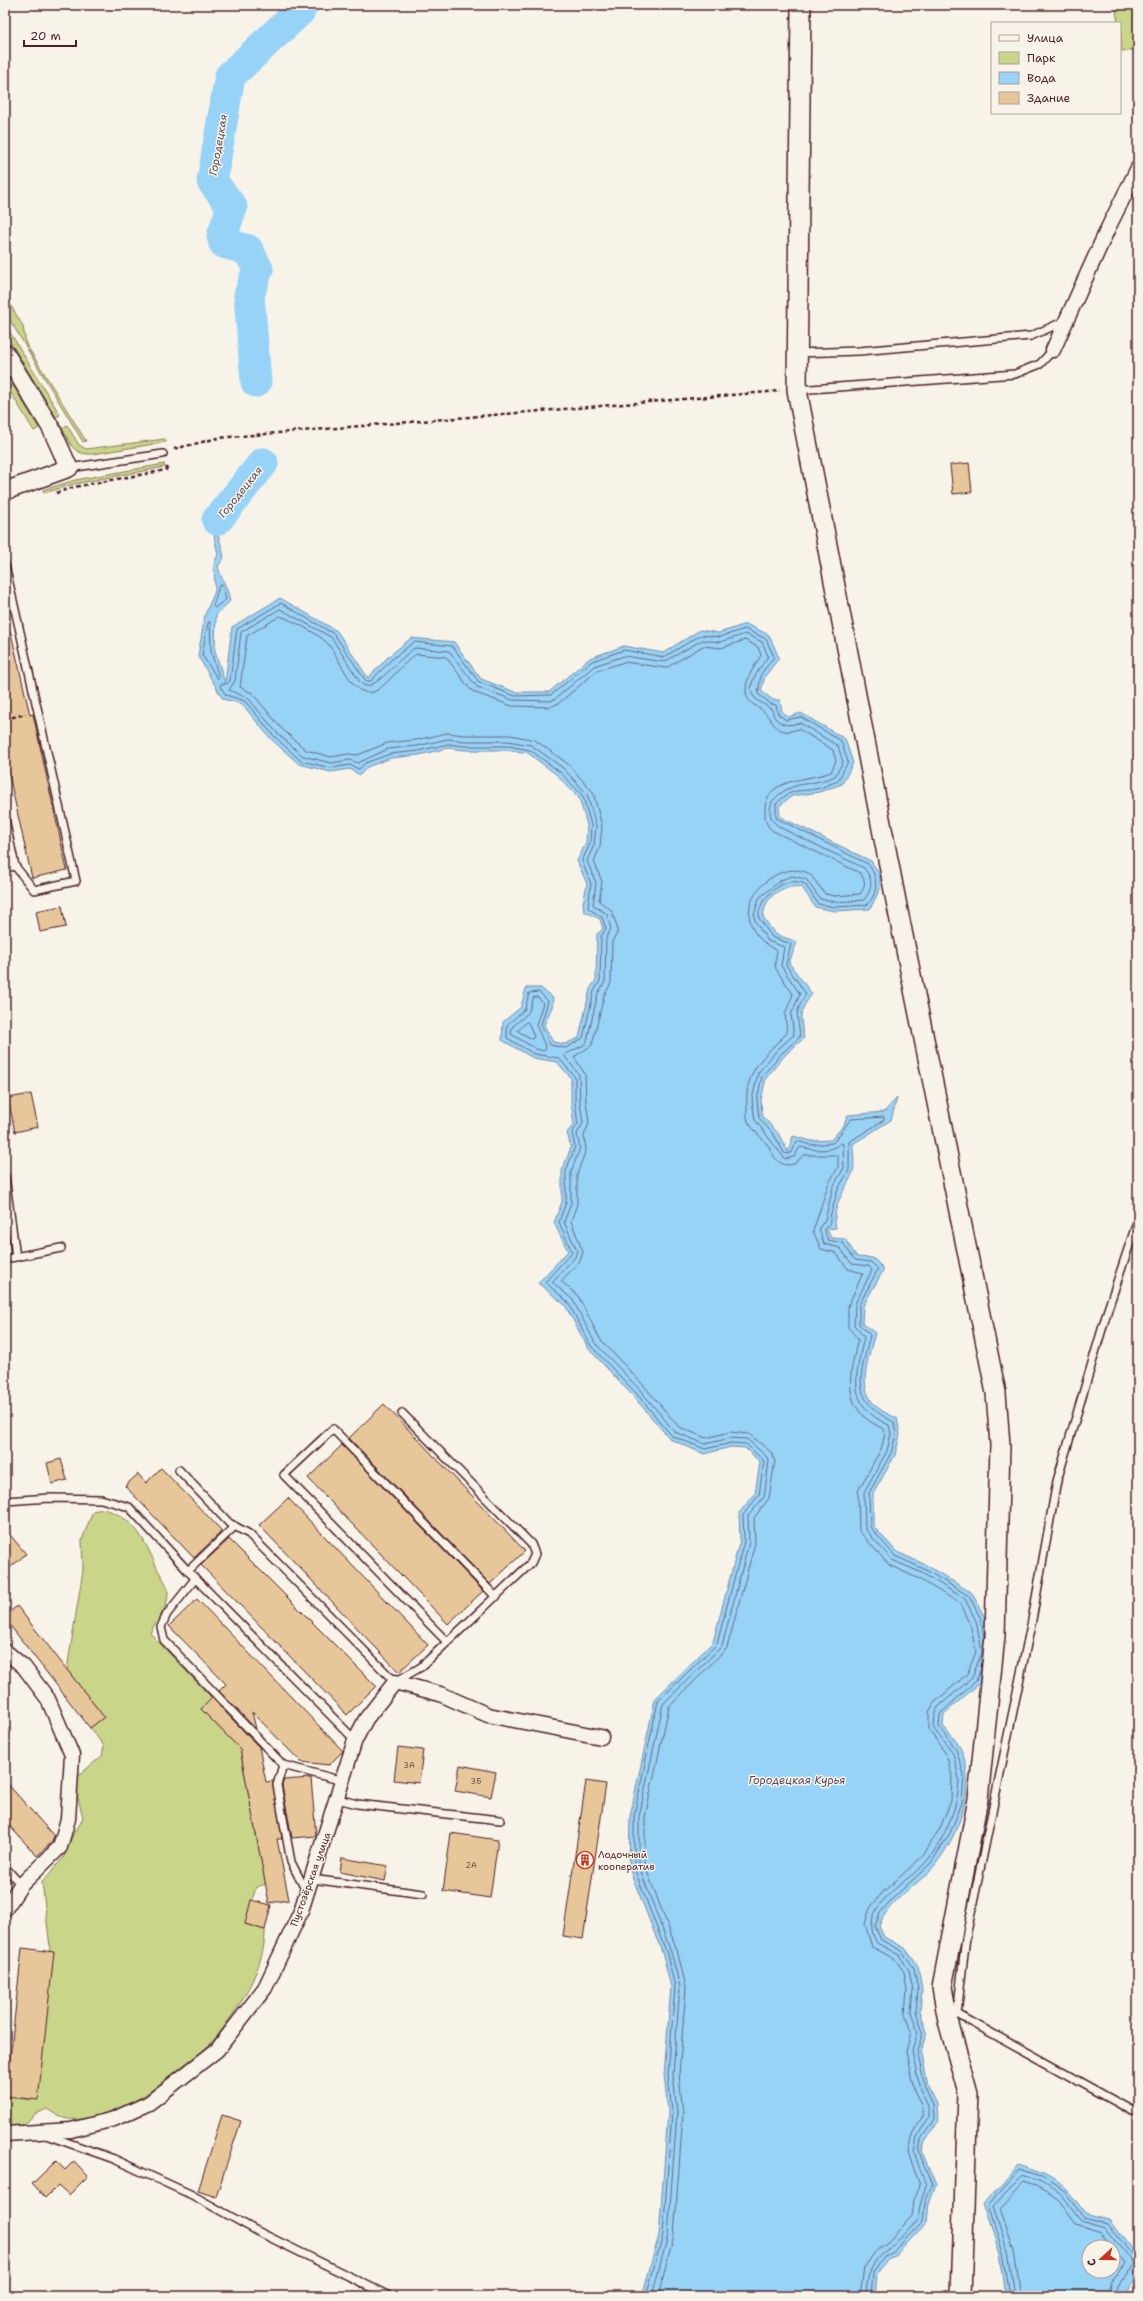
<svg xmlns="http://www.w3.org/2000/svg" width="1143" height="2301" font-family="'Shantell Sans',sans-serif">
<rect width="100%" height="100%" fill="#f7f3e8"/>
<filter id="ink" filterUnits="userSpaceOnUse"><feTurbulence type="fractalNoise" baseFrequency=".025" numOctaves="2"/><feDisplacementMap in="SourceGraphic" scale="8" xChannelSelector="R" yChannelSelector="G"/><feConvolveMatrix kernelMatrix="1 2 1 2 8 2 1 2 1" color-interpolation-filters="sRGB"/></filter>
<g filter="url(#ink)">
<!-- green -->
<path fill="#c9d589" stroke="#8a7a5a" d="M1115,5H1138V49L1122,51L1120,23H1118Z
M5,296L23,326L26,344L86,441L83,442L5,312Z
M5,324L60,415L56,417L5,333Z
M5,372L39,428L34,431L5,383Z
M67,425L79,445L86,449L165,439L166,442L93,454C72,455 71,444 62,428Z
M164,464L165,467L74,484L44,493L43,490L75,480Z
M103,1509C134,1516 145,1541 157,1568C160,1574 167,1583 168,1591C169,1607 157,1619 150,1633L212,1698L201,1709L240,1749L266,1884L256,1887L245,1924L265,1930C266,1967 237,2012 213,2041C205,2050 194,2057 185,2064C156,2089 110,2124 69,2119C62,2119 54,2112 47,2109L35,2114L20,2128H5V2097L32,2100L50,1947L42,1882L64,1857L73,1834L80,1824L83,1817L76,1791L78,1776L102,1756L104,1746L90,1728L104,1717L67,1670L83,1570L82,1540L93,1511Z"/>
<!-- water -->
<path fill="#97d3f7" stroke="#788ba5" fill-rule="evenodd" d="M217,520C216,533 222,545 224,558L218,566C221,580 227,585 230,601L216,615L215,651L225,683L232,627L280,598L337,631L368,678L388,657L411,638L454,642L481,679L515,692H549L590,658L624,646L663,653L700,630L719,633L746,624L769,635L779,658L765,676L761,691L773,700H780L782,712L788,717L801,713L845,739L853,763L842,784L819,792L792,796L779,806L780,817L871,861L880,875V889L870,909L834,911L815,907L802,887C790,885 775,890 768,901C765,905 764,912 763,917L775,934L797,942L789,963L812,994C798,1012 800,1017 804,1038L785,1055L766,1078L761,1100L762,1116L778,1133L788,1152L793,1136L811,1141L831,1140L844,1125L848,1115L884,1112L897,1098L891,1120L853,1144C853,1152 855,1165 853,1172C845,1191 831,1206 836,1228L827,1229L831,1238L845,1239L857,1257L873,1258L884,1269L863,1306L862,1323L875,1333C865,1371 852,1401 897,1418L900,1435L895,1455L873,1494V1526L897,1552L926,1565L972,1593L985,1618L991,1653L980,1683L944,1714L943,1726C948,1732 956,1740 960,1747C978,1784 959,1836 934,1866C917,1887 889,1899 879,1926L884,1937L905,1948L918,1966L922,1990L920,2011L927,2032L921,2050L928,2086L937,2104L938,2122L925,2141L922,2152L936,2185L929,2204L927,2222L896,2255L888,2259L877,2275L875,2296H642L659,2235L668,2112L664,2075L671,1987L663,1955L629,1868L630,1816L655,1699L713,1642L740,1540L739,1513L755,1494L760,1462L745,1448L731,1447L704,1454L670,1439L633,1396L588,1348L565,1305L538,1283L568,1251L554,1223L562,1202V1171L571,1147L567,1133L574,1124L571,1103V1078L557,1062L533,1058L502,1040L503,1022L521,1007L526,988H541L553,998L552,1007L544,1025L553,1042L565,1044L579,1038L590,989L596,980L597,934L603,929L600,919L584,911L583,903L587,884L577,861L586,843L587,825L579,798L557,775L528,753L508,750H464L448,748L419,755L391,758L367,767L360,775L350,769L331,772L299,764L271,739L242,704L223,699L198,656L205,615L215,591L214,563L218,555L213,530Z
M1019,2165C1055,2176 1063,2182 1085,2213L1110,2219L1138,2257V2271L1124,2296H1006L1000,2254L983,2203L1002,2186ZM1089,2247H1113V2271H1089Z"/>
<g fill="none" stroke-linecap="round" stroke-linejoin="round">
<!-- shore -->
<path stroke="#69677d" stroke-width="1" d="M222,585L226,599L215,608L213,606L219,586Z
M210,622L211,652L219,677L218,679L202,655L208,623Z
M534,997H538L543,1003L536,1025L546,1048L544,1051L536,1049L511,1034L512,1027L528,1013Z
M527,1022L529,1024L534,1037L532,1039L518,1031Z
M646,2296L663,2235L672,2112L668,2075L675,1987L667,1954L634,1868V1816L658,1701L717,1644L744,1541L743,1515L759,1495L764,1461L746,1444L731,1443L705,1449L672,1436L636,1393L591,1346L568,1302L545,1282L572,1252L559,1222L566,1202V1171L575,1147L572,1133L578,1124L575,1103V1077L559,1058L534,1054L507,1038V1025L525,1009L529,993L539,992L548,1001L541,1025L550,1045L566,1048L583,1038L594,991L600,981L601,936L606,929L602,917L588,908L591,884L582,861L590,844L591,825L583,796L560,772L530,750L508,746H465L448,744L418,751L390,754L365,763L359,769L350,765L331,768L301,761L274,736L245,701L226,695L220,686L221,684H227L230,681L237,629L281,603L334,634L366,681H371L391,660L414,642L452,646L479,682L515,696L551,695L592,661L624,650L664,657L701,635L720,637L745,629L766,639L774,657L761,674L758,694L771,704L776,705L778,714L786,720L801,717L841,741L848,762L838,781C832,783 826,786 820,788C799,793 794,786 776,804V818L868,864C878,877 879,892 867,905L835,907L818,904L805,884C785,874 757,898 759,918L772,937L791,944L786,965L806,994C793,1016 798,1013 800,1037L782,1053L762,1076L757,1100L759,1118L774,1135L784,1153L788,1154L792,1152L797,1141L811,1145L833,1143L851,1119L884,1117V1120L849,1142V1170L838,1189L830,1217L831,1223L824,1229L828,1240L843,1243L855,1260L871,1262L878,1269L859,1305V1324L870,1335C861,1376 848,1399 894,1422L896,1435L891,1453L869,1493L870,1527L895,1556L924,1569L969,1596L981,1619L984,1638
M652,2296L668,2235L677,2112L673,2075L680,1987L671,1952L639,1867V1817L663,1704L722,1646L749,1542L748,1516L764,1497L769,1461L766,1456L747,1439L731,1438L705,1444L675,1432L640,1390L595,1343L573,1300L552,1282L575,1257L577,1251L564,1222L571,1203V1172L580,1148L577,1134L583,1123L580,1103L579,1075L564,1055L584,1045L587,1041L598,993L605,982L606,938L611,929L607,914L593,905L596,883L587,861L594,845L596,826L587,794L563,768L531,745L508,741H465L448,739L417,746L388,749L358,763L350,760L331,763L303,756L277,733L248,698L229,690L235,681L241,632L280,609L331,637L360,682L365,686C377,688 402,655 415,648L449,651L477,687L513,700L550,701L555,699L594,666L624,656L664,662L702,640L720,642L746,634L762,642L768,656C763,665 744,685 754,697C759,703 767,705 772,710C773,712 773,716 775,718C783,727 790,725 800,723L838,746L843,762L835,776C812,787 790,779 772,802C767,815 772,823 783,829L864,868C873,879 873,888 864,900L835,902L820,899L806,879L792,876L781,880L759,898L754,915L755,921L768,941L784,947L781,966L800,994L791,1015L794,1035L778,1049L758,1073L752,1100L755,1120L785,1159L794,1157L800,1147C813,1150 830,1153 841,1143L843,1144L844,1168L833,1187L825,1220L819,1228L824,1244L840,1248L852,1264L869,1266L872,1270L855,1304L854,1325L864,1337C856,1375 845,1405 889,1425L891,1434L887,1451L864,1492L865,1529L892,1560L922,1573L965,1599L976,1621L982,1652L972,1678L938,1707L935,1713L934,1729C939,1737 946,1742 951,1750C955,1756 956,1767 958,1774C963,1798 943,1842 927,1861C908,1883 855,1907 877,1943L899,1955L909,1970L913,1990L911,2012L918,2032L912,2051L920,2089L928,2106V2118L917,2137L914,2153L926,2185C924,2194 920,2202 919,2212C919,2215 919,2218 917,2220C893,2253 868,2248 866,2296
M658,2296L674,2236L683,2113L679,2075L686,1987L677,1950L645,1866V1817L669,1707L727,1648L755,1543L754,1518L769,1498L775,1461L771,1452L749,1434L730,1432L706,1438L679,1427L644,1386L600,1339L578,1296L561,1281L580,1261L583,1252L571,1221L577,1204V1174L586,1150L584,1136L589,1123L586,1102L585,1074L574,1057L592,1045L604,996L611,983L612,941L617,934V926L611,910L599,901L602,882L594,861L600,847L602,826L593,792L568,764L535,740L510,735H465L447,733L416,740L387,743L358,755L348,754L331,757L306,750L282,729L252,693L240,687L247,636L280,616C292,620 316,633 325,641C339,652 351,699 373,692C386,688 402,662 417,654L446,657L470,689L476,693L512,706L550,707L559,703L597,671L624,662L666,668L703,646L721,648L745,640L758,647L761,655C755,667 745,677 746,692C747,705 760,706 766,714C772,721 774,728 784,731C789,732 794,730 799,729L833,750L836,761L831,772C809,781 763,777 765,812C765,820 766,826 773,831L860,873C866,881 866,886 860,894L835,896L825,894L810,874C773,854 714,918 777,951L775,962L776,969L793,994L785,1014L787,1033C766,1054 744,1071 747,1105C747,1111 746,1118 749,1123C754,1132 763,1138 769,1147C774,1158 780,1168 794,1164L804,1155H838V1167L828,1185L813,1231L821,1249L836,1253L848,1269L863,1273L848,1306V1327L858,1339C849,1377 840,1410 884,1429L885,1434L881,1449L858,1491L859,1531L889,1565L919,1579L961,1604L970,1623L976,1652L967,1674L934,1703L929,1712V1730L946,1754L952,1776L951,1801L940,1828L923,1856L882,1893L870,1908L865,1924L872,1947L895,1959L904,1972L907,1990L905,2014L911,2032L906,2052L914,2090L922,2107V2117L911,2136L908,2153L920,2185L914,2200L912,2216L888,2242L877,2249L864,2268L860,2296
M871,2296L873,2273L884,2257L894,2251L923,2221L925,2203L932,2185L919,2152L921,2139L934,2120L933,2105L925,2087L917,2051L923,2032L916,2012L918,1990L914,1968L902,1951L881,1940L875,1926L880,1913L891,1900L931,1863L950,1833L962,1803L964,1775L956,1749L939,1727L940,1714L976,1681L981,1669
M1010,2296L1003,2253L988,2205L1020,2170L1043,2177L1066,2193L1083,2217L1108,2223L1133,2257L1138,2259
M1015,2296L1008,2252L993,2206L1023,2176L1041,2182L1062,2196L1080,2220L1105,2227L1133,2264L1120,2283L1116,2296
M1021,2296L1014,2250L1000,2208L1024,2183L1038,2187L1058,2201L1075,2224L1101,2232L1112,2247
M1110,2296L1114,2281L1124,2264L1113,2249"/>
<!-- river -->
<path stroke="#97d3f7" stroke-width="31" d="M256,382L249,295L258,269L248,250L224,243L222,236L232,207L212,181L230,76L300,11L302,5
M217,520L263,463"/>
</g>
<!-- building -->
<path fill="#e7c799" stroke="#4a1f2b" d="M969,463L972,492L953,494L950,465Z
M5,633H11L30,715L33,714L67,870L32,878L5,757Z
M62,906L66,927L40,932L36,911Z
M31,1094L38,1127L15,1132L8,1098Z
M384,1404L525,1551L490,1584L349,1438Z
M342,1445L483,1591L448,1624L308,1478Z
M61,1459L67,1480L52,1484L47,1463Z
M161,1468L222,1531L194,1558L125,1486L138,1474L146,1483Z
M288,1498L428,1645L399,1672L259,1525Z
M5,1529L26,1554L5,1572Z
M229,1539L376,1686L347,1715L201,1565Z
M197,1599L343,1751L329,1765L301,1762L252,1712L256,1729L219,1691L226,1684L169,1626Z
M17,1606L104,1717L90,1728L5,1619V1616Z
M212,1698L259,1747L266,1782L273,1781L282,1839H277L289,1900L269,1903L240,1749L201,1709Z
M398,1747L423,1750L419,1783L394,1780Z
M460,1765L496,1772L491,1797L455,1791Z
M311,1778L316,1836L292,1838L282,1785L284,1780Z
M5,1781L54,1836L52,1842L37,1856L5,1821Z
M586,1781L606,1784L583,1939L563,1936Z
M451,1833L498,1840L490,1898L443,1891Z
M342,1858L388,1866L385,1881L340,1872Z
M251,1900L271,1905L265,1930L245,1924Z
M22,1948L54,1952L38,2100L6,2096Z
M222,2115L241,2121L216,2197L198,2191Z
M56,2161L65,2170L74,2161L88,2176L69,2195L58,2185L45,2198L32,2184Z"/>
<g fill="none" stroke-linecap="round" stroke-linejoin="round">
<defs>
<path id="service" d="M797,353L859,351L1031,336L1065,321
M797,390L1015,374L1040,364L1053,350
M69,468L163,454
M5,565L76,881L34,890L15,866L5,868
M5,819L15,866
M5,1176L16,1257
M1138,1219L1108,1309L1057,1481L1032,1620L966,1937L957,2014L1138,2114
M5,1259L61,1248
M179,1470L229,1523L249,1534L395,1682L421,1667L531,1563L535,1554L531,1544L402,1413
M5,1501L50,1498L101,1499L129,1507L188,1571
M235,1526L188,1571L355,1740
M195,1579L167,1614L161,1627L164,1640L283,1765L343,1781
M447,1642L284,1475L333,1429L496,1597
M283,1765L277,1785L291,1862L306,1891
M338,1799L357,1804L500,1820
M5,1867L21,1885
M312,1879L423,1894
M46,2135L114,2159L192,2195L257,2231L389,2296"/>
<path id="minor" d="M1053,350L1109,226L1138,168
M5,1651L24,1667L48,1699L72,1755L68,1819L60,1847L21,1885L5,1909
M5,2134L71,2130L114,2119L149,2103L217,2050L265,1988L301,1911L355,1740L366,1719L395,1682L440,1694L488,1715L601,1737"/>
<path id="tertiary" d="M5,353L51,428L69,468L5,491"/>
<path id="secondary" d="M801,5L797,390L897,906L996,1393L1000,1445L995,1636L978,1799L942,1987L948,2021L968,2093L961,2296"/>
</defs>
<!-- service casing -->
<use href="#service" stroke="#4a1f2b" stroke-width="10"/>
<!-- minor casing -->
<use href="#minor" stroke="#4a1f2b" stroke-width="17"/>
<!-- tertiary casing -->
<use href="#tertiary" stroke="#4a1f2b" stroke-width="20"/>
<!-- secondary casing -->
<use href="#secondary" stroke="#4a1f2b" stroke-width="22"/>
<!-- path -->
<path stroke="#4a1f2b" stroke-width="2.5" stroke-dasharray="4 3" stroke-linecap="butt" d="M174,449L218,438L780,391
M56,493L74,487L166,470L168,466
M5,719L26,714"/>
<!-- service -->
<use href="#service" stroke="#f7f3e8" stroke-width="7"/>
<!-- minor -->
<use href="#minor" stroke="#f7f3e8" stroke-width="14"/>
<!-- tertiary -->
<use href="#tertiary" stroke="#f7f3e8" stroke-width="17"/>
<!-- secondary -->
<use href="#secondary" stroke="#f7f3e8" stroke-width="19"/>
</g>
</g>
<!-- icons -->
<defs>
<symbol id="building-ring" viewBox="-11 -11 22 22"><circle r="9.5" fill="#f7f3e8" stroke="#c8321e" stroke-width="1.5"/><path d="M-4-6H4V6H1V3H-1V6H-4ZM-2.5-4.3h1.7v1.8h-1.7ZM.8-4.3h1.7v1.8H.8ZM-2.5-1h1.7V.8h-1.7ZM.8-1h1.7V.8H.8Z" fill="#c8321e"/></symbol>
</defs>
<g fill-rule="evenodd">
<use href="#building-ring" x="575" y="1850" width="20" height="20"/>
</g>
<g text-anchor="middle" stroke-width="3" stroke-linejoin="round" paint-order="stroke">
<!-- number labels -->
<g font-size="8" fill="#714946">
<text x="409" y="1768">3А</text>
<text x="476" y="1784">3Б</text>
<text x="471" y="1868">2А</text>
</g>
<!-- poi labels -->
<g font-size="10" fill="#4a1f2b" stroke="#f7f3e8" text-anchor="start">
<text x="598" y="1858">Лодочный<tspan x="598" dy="12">кооператив</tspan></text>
</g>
<!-- street labels -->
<g font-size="10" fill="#4a1f2b" stroke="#f7f3e8">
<text transform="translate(310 1879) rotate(-70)" y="4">Пустозёрская улица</text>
</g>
<!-- water labels -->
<g font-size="11" font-style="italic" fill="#5d4c5e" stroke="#f7f3e8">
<text transform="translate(218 145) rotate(-80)" y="4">Городецкая</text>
<text transform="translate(240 492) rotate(-51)" y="4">Городецкая</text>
<text x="797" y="1784">Городецкая Курья</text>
</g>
</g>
<!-- margin -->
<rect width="1143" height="2301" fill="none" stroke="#f7f3e8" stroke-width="20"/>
<rect x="10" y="10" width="1123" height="2281" fill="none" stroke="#4a1f2b" stroke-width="1.5" filter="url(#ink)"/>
<!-- legend -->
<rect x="991" y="22" width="130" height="92" fill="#f7f3e8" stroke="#b29e9c"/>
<rect x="999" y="35" width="20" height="6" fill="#f7f3e8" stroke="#b29e9c"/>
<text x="1027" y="42" font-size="12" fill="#4a1f2b">Улица</text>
<rect x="999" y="52" width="20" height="12" fill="#c9d589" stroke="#b29e9c"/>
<text x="1027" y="62" font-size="12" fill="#4a1f2b">Парк</text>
<rect x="999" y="72" width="20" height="12" fill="#97d3f7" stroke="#b29e9c"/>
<text x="1027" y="82" font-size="12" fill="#4a1f2b">Вода</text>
<rect x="999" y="92" width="20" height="12" fill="#e7c799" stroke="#b29e9c"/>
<text x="1027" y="102" font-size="12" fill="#4a1f2b">Здание</text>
<!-- north arrow -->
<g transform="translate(1101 2259) rotate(249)"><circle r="19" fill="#f7f3e8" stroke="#b29e9c"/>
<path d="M0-3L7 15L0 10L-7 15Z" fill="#c8321e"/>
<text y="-6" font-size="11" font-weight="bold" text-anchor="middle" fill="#4a1f2b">С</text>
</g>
<!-- scale -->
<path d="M24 40v6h52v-6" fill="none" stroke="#4a1f2b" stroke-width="2"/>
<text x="30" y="40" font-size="12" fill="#4a1f2b" stroke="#f7f3e8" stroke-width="3" paint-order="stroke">20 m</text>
</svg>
